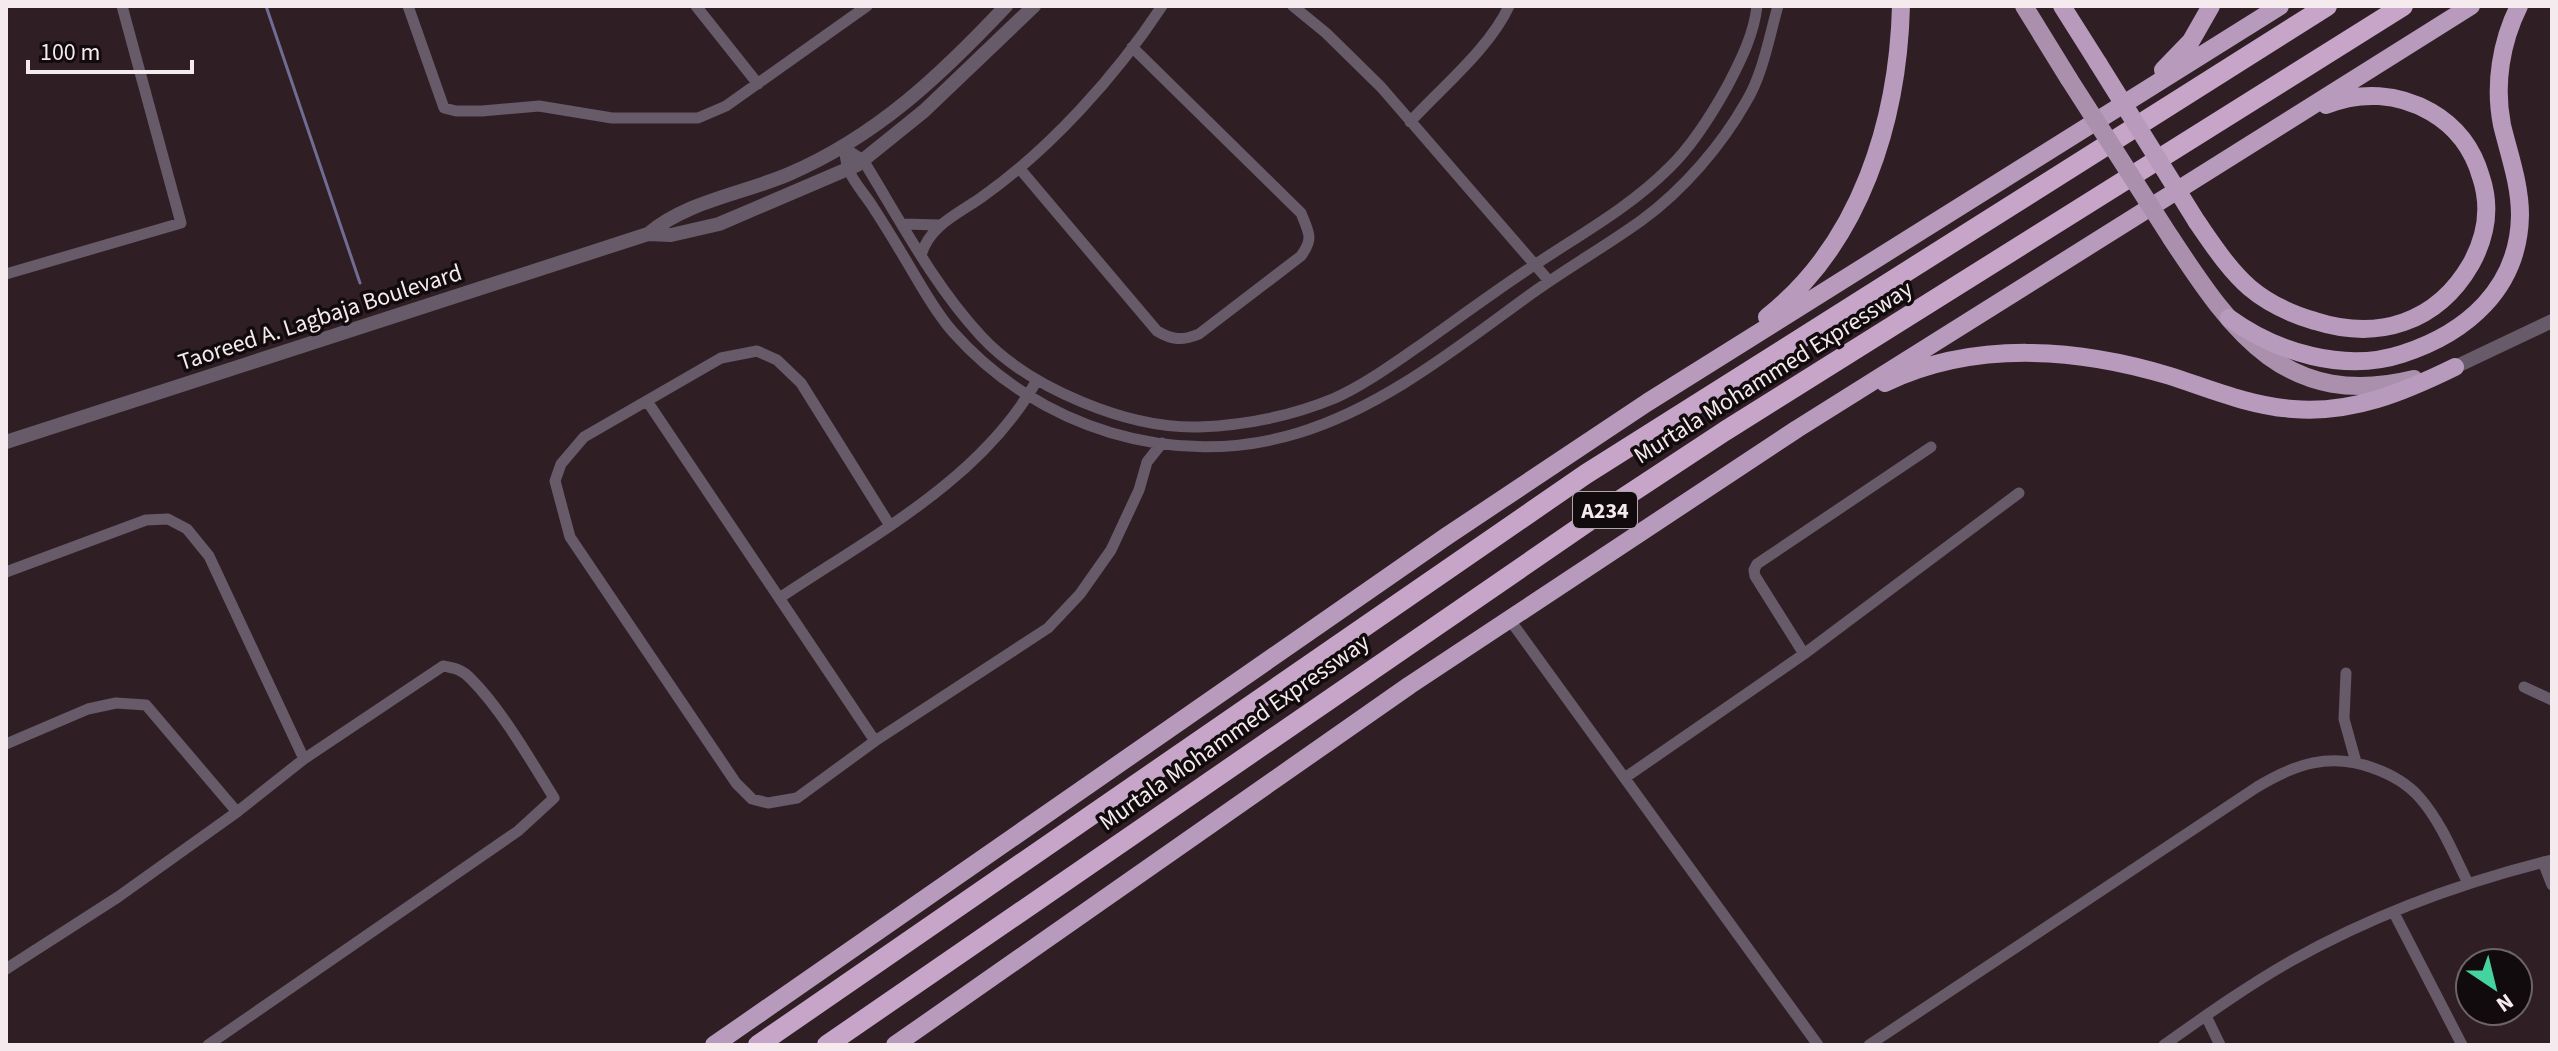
<svg xmlns="http://www.w3.org/2000/svg" width="2558" height="1051" font-family="'Source Sans 3',sans-serif">
<rect width="100%" height="100%" fill="#2f1f24"/>
<g fill="none" stroke-linecap="round" stroke-linejoin="round">
<!-- stream -->
<path stroke="#716c94" stroke-width="3" d="M266,6L360,283"/>
<!-- minor -->
<path stroke="#675a69" stroke-width="11" d="M408,6L444,108L456,111H482L539,106L612,118H698L726,106L867,6
M696,6L758,84
M1293,6L1326,33L1381,87L1549,281
M1410,122C1441,88 1490,48 1509,6
M844,148C845,154 846,160 847,166C851,179 863,192 871,204C886,227 900,250 914,274C926,294 937,314 953,332C1038,428 1174,471 1298,433C1384,407 1459,346 1531,294C1567,268 1606,246 1642,220C1683,190 1721,146 1746,102C1763,74 1769,37 1778,6
M844,148L863,160C900,220 933,284 981,336C1029,388 1128,429 1199,427C1246,425 1292,416 1335,398C1366,384 1394,363 1422,344C1460,317 1498,289 1536,264C1581,234 1630,207 1669,168C1693,145 1712,114 1728,85C1741,60 1754,34 1757,6
M1020,169L1157,331C1172,340 1182,341 1199,334L1301,256C1314,238 1309,233 1301,213L1132,47
M903,224L939,225
M921,255C930,225 958,214 982,197C1050,149 1116,76 1162,6
M6,274L181,223L122,6
M647,401L875,741
M889,524L801,383L777,360L757,351L721,358L584,437L561,464L555,481L570,537L736,783L752,799L768,803L797,798L875,741L1048,628L1080,594L1111,550L1139,490L1147,462L1162,443
M6,572L146,520L168,519L187,529L209,556L304,759
M781,597C872,536 982,479 1037,380
M1510,620L1818,1045
M1804,654L1755,576L1754,570L1757,564L1931,447
M2346,673L2344,719L2356,762
M2524,687L2552,700
M6,744L88,709L116,703L146,705L237,812
M1626,777L1804,654L2019,493
M2543,862L2552,885
M2394,913L2462,1045
M6,969L118,897L237,812L304,759L443,666C455,668 463,670 471,679C502,710 531,761 554,798L518,831L208,1045
M2206,1016L2220,1045
M1869,1045L2257,787C2295,764 2330,752 2373,768C2390,774 2408,784 2420,798C2441,822 2454,855 2468,883
M2164,1045C2205,1016 2247,986 2291,961C2371,916 2463,882 2552,860"/>
<!-- tertiary -->
<path stroke="#675a69" stroke-width="14" d="M648,234L671,235L719,224L857,165L924,111L1034,6
M2455,367L2552,321
M6,442L648,234C687,201 742,194 789,174C877,136 941,75 1006,6"/>
<!-- primary -->
<path stroke="#ab90ae" stroke-width="18" d="M2024,6L2069,79
M2171,238C2234,334 2287,410 2414,379"/>
<!-- trunk -->
<path stroke="#b89abc" stroke-width="18" d="M2062,6L2098,63
M2163,70L2191,41L2211,6
M2197,222C2213,245 2229,270 2250,288C2269,304 2291,314 2315,321C2378,341 2437,323 2471,264C2486,237 2491,207 2481,177C2473,149 2457,127 2431,112C2398,93 2361,91 2326,105
M1767,317C1861,243 1898,120 1901,6
M2229,318C2276,352 2344,373 2402,354C2467,333 2519,288 2520,215C2520,184 2509,154 2502,125C2494,85 2501,42 2519,6
M1885,383C1974,340 2078,348 2170,376C2210,389 2250,406 2293,409C2352,414 2404,392 2455,367
M714,1045L1447,536L1648,402L2280,6
M895,1045L1410,685L1797,429L2471,6"/>
<!-- motorway -->
<path stroke="#c6a5c9" stroke-width="20" d="M758,1045L1586,474L2327,6
M827,1045L1602,512L1725,431L2403,6"/>
<!-- primary-bridge -->
<path stroke="#ab90ae" stroke-width="18" d="M2069,79L2171,238"/>
<!-- trunk-bridge -->
<path stroke="#b89abc" stroke-width="18" d="M2098,63L2197,222"/>
</g>
<g text-anchor="middle" stroke-width="7" stroke-linejoin="round" paint-order="stroke">
<!-- shield labels -->
<rect fill="#120b0d" stroke="#b1a7aa" stroke-width="2" x="1573" y="492" width="64" height="36" rx="6"/>
<g font-size="22" font-weight="bold" fill="#f5eaed">
<text x="1605" y="518">A234</text>
</g>
<!-- street labels -->
<g font-size="24" fill="#f5eaed" stroke="#120b0d">
<text transform="translate(320 317) rotate(-18)" y="8">Taoreed A. Lagbaja Boulevard</text>
<text transform="translate(1773 372) rotate(-32)" y="8">Murtala Mohammed Expressway</text>
<text transform="translate(1234 732) rotate(-35)" y="8">Murtala Mohammed Expressway</text>
</g>
</g>
<!-- border -->
<rect width="2558" height="1051" fill="none" stroke="#f5eaed" stroke-width="16"/>
<!-- north arrow -->
<g transform="translate(2494 987) rotate(145)"><circle r="38" fill="#120b0d" stroke="#6d6467" stroke-width="2"/>
<path d="M0-6L14 30L0 20L-14 30Z" fill="#45d49f"/>
<text y="-12" font-size="22" font-weight="bold" text-anchor="middle" fill="#f5eaed">N</text>
</g>
<!-- scale -->
<path d="M28 60v12h164v-12" fill="none" stroke="#f5eaed" stroke-width="4"/>
<text x="40" y="60" font-size="24" fill="#f5eaed" stroke="#120b0d" stroke-width="6" paint-order="stroke">100 m</text>
</svg>
